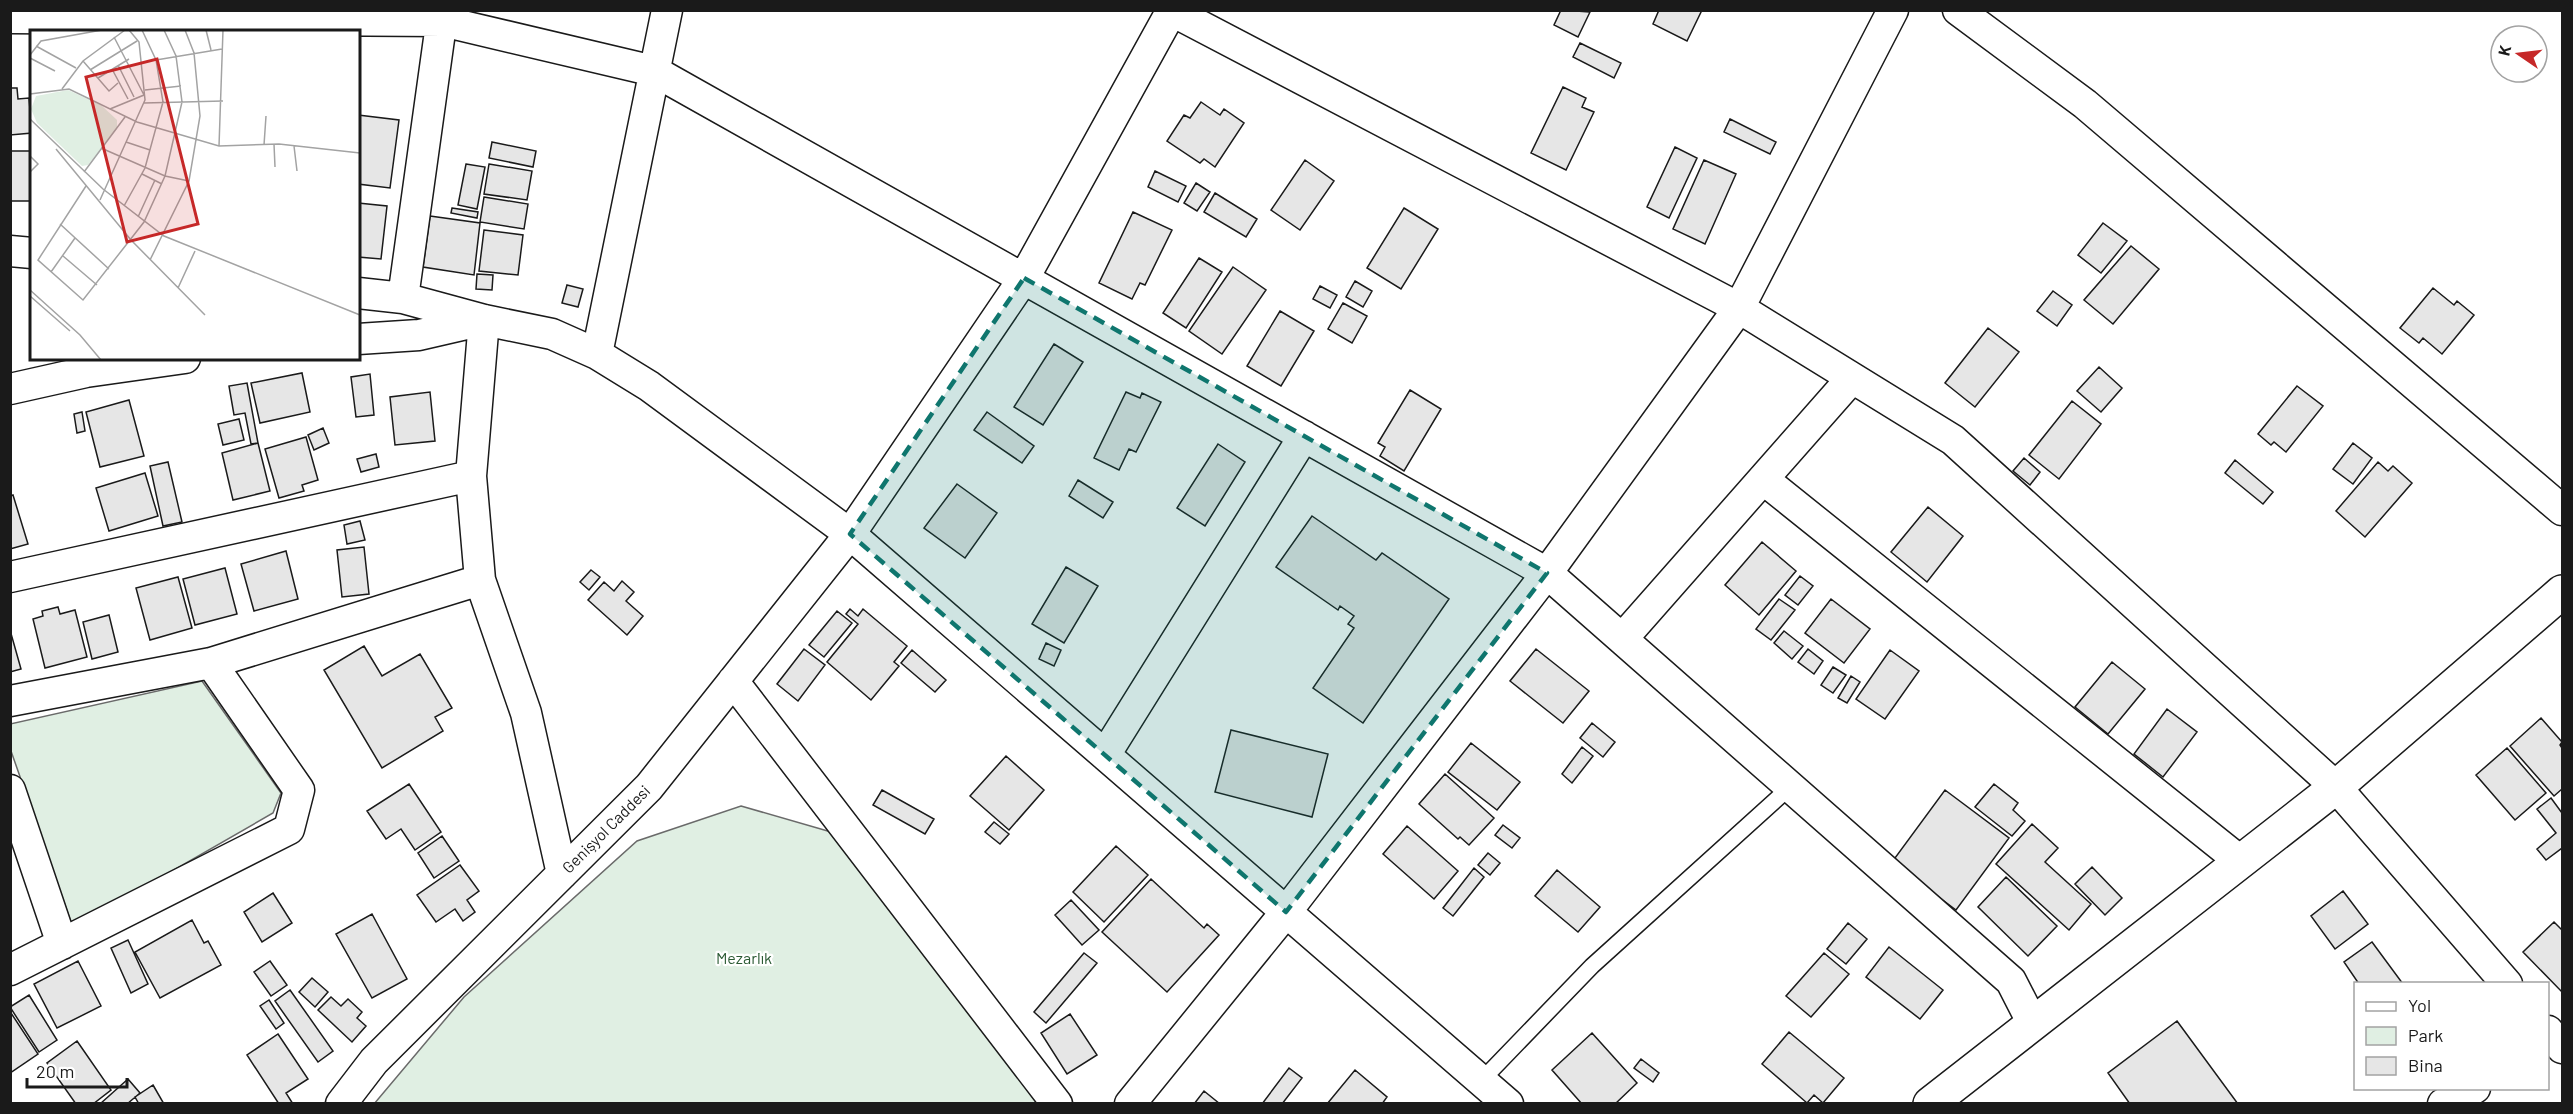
<svg xmlns="http://www.w3.org/2000/svg" width="2573" height="1114" font-family="Barlow,sans-serif">
<rect width="100%" height="100%" fill="#fff"/>
<!-- green -->
<path fill="#e0efe3" stroke="#6a6a6a" stroke-width="1.5" d="M202,681L281,793L273,813L73,928L11,751L10,724Z
M741,806L876,845L1066,1104H374L464,997L637,841Z"/>
<!-- building -->
<path fill="#e6e6e6" stroke="#1a1a1a" stroke-width="1.5" d="M1561,10L1590,12L1578,37L1554,25Z
M1659,10H1702L1687,41L1653,24Z
M1580,43L1621,63L1614,78L1573,57Z
M1563,87L1586,98L1582,107L1594,112L1566,170L1531,153Z
M10,88H17L18,99L29,98L32,133L10,135Z
M1201,102L1220,115L1224,109L1244,123L1215,167L1204,159L1200,163L1167,141L1184,115L1190,118Z
M358,115L399,120L390,188L358,184Z
M1730,119L1776,142L1770,154L1724,132Z
M492,142L536,151L533,167L489,158Z
M1675,147L1697,158L1669,218L1647,207Z
M10,151H32V201H10Z
M1305,160L1334,181L1300,230L1271,210Z
M1704,160L1736,174L1705,244L1673,229Z
M466,164L485,167L477,209L458,205Z
M489,164L532,171L527,200L484,194Z
M1155,171L1186,186L1178,202L1148,187Z
M1196,183L1210,192L1197,211L1184,203Z
M1215,193L1257,219L1246,237L1204,212Z
M484,197L528,204L524,229L480,222Z
M358,203L387,206L381,259L358,257Z
M452,208L478,212L477,218L451,213Z
M1404,208L1438,229L1401,289L1367,268Z
M1133,212L1172,230L1145,285L1140,283L1132,299L1099,283Z
M430,216L480,223L474,275L423,267Z
M2103,223L2127,241L2101,273L2078,255Z
M484,230L523,235L518,275L479,271Z
M2131,246L2159,269L2113,324L2084,300Z
M1199,258L1222,272L1186,328L1163,313Z
M1233,267L1266,290L1222,354L1189,331Z
M477,274L493,275L492,290L476,289Z
M1355,281L1372,291L1363,307L1346,297Z
M567,285L583,289L578,307L562,303Z
M1320,286L1337,295L1330,308L1313,299Z
M2433,288L2454,305L2457,301L2474,315L2442,354L2423,338L2419,343L2400,328Z
M2053,291L2072,305L2057,326L2037,311Z
M1343,303L1367,316L1352,343L1328,329Z
M1280,311L1314,331L1281,386L1247,366Z
M1988,328L2019,352L1975,407L1945,383Z
M1054,344L1083,362L1043,425L1014,407Z
M2099,367L2122,388L2101,412L2077,391Z
M302,373L310,412L260,423L251,383Z
M370,374L374,415L356,417L351,377Z
M247,383L258,443L251,444L245,413L234,415L229,386Z
M2297,386L2323,406L2286,452L2274,442L2271,445L2258,434Z
M1410,390L1441,409L1404,471L1380,456L1385,447L1378,443Z
M430,392L435,441L395,445L390,397Z
M1126,392L1140,398L1142,393L1161,402L1136,452L1129,449L1119,470L1094,458Z
M129,400L144,456L100,467L86,412Z
M2072,401L2101,424L2059,479L2029,455Z
M82,412L85,431L77,433L74,414Z
M987,412L1034,446L1022,463L974,430Z
M239,419L244,440L223,445L218,424Z
M323,428L329,443L314,450L308,435Z
M306,437L318,480L302,485L304,491L279,498L265,449Z
M258,443L270,491L233,500L222,453Z
M2353,443L2372,458L2353,484L2333,469Z
M1218,444L1245,462L1205,526L1177,508Z
M376,454L379,467L361,472L357,459Z
M2024,458L2040,472L2030,485L2013,471Z
M2235,460L2273,492L2263,504L2225,473Z
M168,462L182,522L163,526L150,466Z
M2378,462L2388,471L2393,466L2412,483L2365,537L2336,511Z
M145,473L158,516L109,531L96,488Z
M1078,480L1113,502L1103,518L1069,496Z
M957,484L997,513L965,558L924,528Z
M13,495L28,544L10,549V496Z
M1928,507L1963,536L1927,582L1891,552Z
M1312,516L1376,560L1382,553L1449,599L1363,723L1313,688L1354,628L1348,624L1354,616L1340,606L1338,610L1276,567Z
M360,521L365,540L347,544L344,525Z
M1762,542L1796,571L1759,615L1725,585Z
M364,547L369,594L342,597L337,550Z
M286,551L298,599L254,611L241,564Z
M1066,567L1098,586L1064,643L1032,624Z
M225,568L237,614L195,625L183,579Z
M591,570L600,577L589,590L580,582Z
M1800,576L1813,586L1798,605L1785,595Z
M178,577L192,628L150,640L136,588Z
M622,581L634,592L626,601L643,616L627,635L588,600L604,582L614,591Z
M1779,599L1795,610L1771,640L1756,629Z
M1831,599L1870,629L1844,663L1805,633Z
M58,607L60,614L75,610L87,657L45,668L33,619L43,616L42,611Z
M850,609L858,616L863,609L907,646L894,662L899,666L871,700L827,662L858,624L846,614Z
M837,611L852,623L824,657L809,645Z
M109,615L118,652L92,659L83,622Z
M10,630L21,669L10,672Z
M1784,631L1803,646L1792,659L1774,643Z
M1046,643L1061,650L1054,666L1039,659Z
M364,646L382,676L420,654L452,708L435,717L443,731L382,768L324,670Z
M804,649L825,665L798,701L777,684Z
M1536,649L1589,691L1563,723L1510,681Z
M1808,649L1823,661L1814,674L1798,662Z
M912,650L946,680L935,692L901,663Z
M1890,650L1919,671L1885,719L1856,699Z
M2112,662L2145,689L2108,734L2075,707Z
M1833,667L1846,675L1833,693L1821,685Z
M1851,676L1860,682L1847,703L1838,698Z
M2167,709L2197,732L2163,777L2134,754Z
M2541,718L2562,742L2560,745L2562,748V789L2554,796L2510,746Z
M1592,723L1615,742L1603,757L1580,738Z
M1231,730L1328,754L1312,817L1215,792Z
M1471,743L1520,782L1497,810L1448,772Z
M1582,747L1593,756L1572,783L1562,774Z
M2507,748L2546,793L2515,820L2476,775Z
M1006,756L1044,790L1009,830L970,796Z
M1445,774L1494,818L1469,845L1460,837L1458,839L1419,804Z
M409,784L441,832L415,850L401,829L386,839L367,811Z
M1994,784L2018,803L2013,810L2025,821L2012,836L1975,807Z
M882,790L934,819L925,834L873,805Z
M1945,790L2009,838L1956,910L1892,862Z
M2551,798L2562,813V848L2546,860L2537,849L2556,833L2537,809Z
M994,822L1009,834L1000,844L985,832Z
M2032,824L2058,848L2045,862L2091,904L2069,930L1996,864Z
M1503,825L1520,838L1512,848L1495,835Z
M1407,826L1458,871L1434,899L1383,854Z
M442,836L459,861L434,878L418,853Z
M1116,846L1148,875L1104,922L1073,892Z
M1488,853L1500,863L1490,875L1478,865Z
M460,865L479,891L467,900L475,912L463,921L455,909L436,922L417,895Z
M2092,867L2122,898L2105,915L2075,884Z
M1474,868L1484,877L1453,916L1443,908Z
M1557,870L1600,907L1578,932L1535,896Z
M2006,877L2057,926L2028,956L1978,907Z
M1151,879L1204,928L1207,924L1219,935L1167,992L1102,932Z
M2343,891L2368,924L2335,949L2311,916Z
M273,893L292,923L262,942L244,912Z
M1071,900L1099,930L1082,945L1055,915Z
M372,914L407,979L372,998L336,934Z
M192,920L204,943L208,941L221,965L160,998L135,952Z
M2554,922L2562,930V992L2523,952Z
M1848,923L1867,939L1846,964L1827,949Z
M128,940L148,984L131,993L111,948Z
M2372,942L2403,984H2359L2344,962Z
M1889,947L1943,990L1920,1019L1866,977Z
M1084,953L1097,963L1046,1023L1034,1012Z
M1824,953L1849,974L1811,1017L1786,996Z
M78,961L101,1006L57,1028L34,984Z
M270,961L287,985L271,996L254,972Z
M312,978L328,992L315,1007L299,992Z
M290,990L333,1051L318,1062L275,1001Z
M29,995L57,1040L39,1052L10,1007Z
M331,997L341,1006L348,999L362,1012L357,1018L366,1026L352,1042L318,1010Z
M269,1000L284,1023L276,1029L260,1006Z
M11,1013L38,1054L10,1073V1014Z
M1070,1014L1097,1055L1067,1074L1041,1033Z
M2177,1021L2238,1104H2130L2108,1073Z
M1789,1032L1844,1078L1823,1103L1814,1095L1807,1103L1762,1064Z
M1592,1033L1637,1083L1615,1104H1582L1552,1070Z
M278,1034L308,1079L286,1093L293,1104H279L247,1055Z
M77,1041L111,1090L93,1104H76L47,1063Z
M1641,1059L1659,1073L1653,1082L1634,1068Z
M1289,1068L1302,1078L1282,1104H1262Z
M1355,1070L1387,1097L1382,1104H1327Z
M128,1079L140,1093L127,1104H100Z
M153,1085L164,1104H139L135,1097Z
M1204,1091L1220,1104H1194Z"/>
<g fill="none" stroke-linecap="round" stroke-linejoin="round">
<defs>
<path id="service" d="M1482,1080L1592,966L1790,787"/>
<path id="minor" d="M1170,10L1739,308L1953,440L2336,787L2507,984
M1958,10L2085,104L2562,510
M10,18L442,21L654,71L1547,573L2011,981L2032,1022
M10,251L32,253
M358,293L403,298L484,320L552,334L597,354L649,386L850,534L1508,1104
M403,298L443,10
M358,339L419,335L484,320L471,476L480,580L526,713L562,874
M597,354L667,10
M10,389L86,372L185,358
M1763,479L2240,861
M10,577L471,476
M1622,639L1852,378
M733,681L1057,1104
M10,701L211,663L480,580
M1105,755L1304,436
M10,790L62,944
M10,970L289,829L299,790L211,663
M2548,1031L2562,1048
M341,1104L374,1061L649,787L850,534L1024,278L1172,10
M1130,1104L1286,912L1547,573L1739,308L1893,10
M2443,1104L2475,1088"/>
<path id="tertiary" d="M1930,1104L2336,787L2562,592"/>
</defs>
<!-- service casing -->
<use href="#service" stroke="#1a1a1a" stroke-width="18"/>
<!-- minor casing -->
<use href="#minor" stroke="#1a1a1a" stroke-width="33"/>
<!-- tertiary casing -->
<use href="#tertiary" stroke="#1a1a1a" stroke-width="36"/>
<!-- service -->
<use href="#service" stroke="#fff" stroke-width="15"/>
<!-- minor -->
<use href="#minor" stroke="#fff" stroke-width="30"/>
<!-- tertiary -->
<use href="#tertiary" stroke="#fff" stroke-width="33"/>
</g>
<!-- marked area -->
<path fill="#0f766e" fill-opacity="0.2" stroke="#0f766e" stroke-width="4.5" stroke-dasharray="12 8" stroke-linejoin="round" d="M1024,278L1547,573L1286,912L850,534Z"/>
<g text-anchor="middle" stroke-width="4.5" stroke-linejoin="round" paint-order="stroke">
<!-- street labels -->
<g font-size="16" fill="#1a1a1a" stroke="#fff">
<text transform="translate(606 829) rotate(-45)" y="6">Genişyol Caddesi</text>
</g>
<!-- park labels -->
<g font-size="16" fill="#2b5a34" stroke="#fff">
<text x="744" y="964">Mezarlık</text>
</g>
</g>
<!-- overview -->
<g transform="translate(30 30)">
<rect width="330" height="330" fill="#fff"/>
<path d="M38,60L71,75L87,90V99L58,135L52,136L7,93L1,79L6,66Z" fill="#e0efe3"/>
<path fill="none" stroke="#a3a3a3" stroke-width="1.5" d="M176,0L181,20M6,16L46,38M0,25L11,11L72,0M0,28L25,41M126,30L192,19M53,31L79,61L88,53M88,35L104,67M82,39L98,69M60,40L107,11M68,48L99,29M32,59L53,31L95,0M115,60L151,56M0,64L39,59L107,92L189,116L249,114L330,123M114,73L193,71M80,79L114,65L84,7M0,89L73,159L134,206L330,285M96,112L120,120M244,114L245,137M234,115L236,86M189,116L193,0M264,116L267,141M71,118L135,146L159,151M26,119L101,210L175,285M0,126L8,134L0,142M54,142L95,87M112,144L132,154M56,156L8,230L53,270L114,192L135,146L152,72L146,26L134,0M70,170L115,70L109,12L99,0M94,176L115,138L133,72L126,30L112,0M108,187L125,150M30,194L79,239M33,226L67,255M120,230L159,151L170,86L164,23L155,0M21,242L45,208M148,258L165,221M0,260L50,305L71,330M0,266L40,301"/>
<path fill="#c62828" fill-opacity="0.15" stroke="#c62828" stroke-width="3" d="M127,29L168,194L97,212L56,47Z"/>
<rect width="330" height="330" fill="none" stroke="#1a1a1a" stroke-width="3"/>
</g>
<!-- border -->
<rect width="2573" height="1114" fill="none" stroke="#1a1a1a" stroke-width="24"/>
<!-- legend -->
<rect x="2354" y="982" width="195" height="108" fill="#ffffff" stroke="#a3a3a3" stroke-width="1.5"/>
<rect x="2366" y="1002" width="30" height="9" fill="#ffffff" stroke="#a3a3a3" stroke-width="1.5"/>
<text x="2408" y="1012" font-size="18" fill="#1a1a1a">Yol</text>
<rect x="2366" y="1027" width="30" height="18" fill="#e0efe3" stroke="#a3a3a3" stroke-width="1.5"/>
<text x="2408" y="1042" font-size="18" fill="#1a1a1a">Park</text>
<rect x="2366" y="1057" width="30" height="18" fill="#e6e6e6" stroke="#a3a3a3" stroke-width="1.5"/>
<text x="2408" y="1072" font-size="18" fill="#1a1a1a">Bina</text>
<!-- north arrow -->
<g transform="translate(2519 54) rotate(284)"><circle r="28" fill="#ffffff" stroke="#a3a3a3" stroke-width="1.5"/>
<path d="M0-4.5L10 22L0 15L-10 22Z" fill="#c62828"/>
<text y="-9" font-size="16" font-weight="bold" text-anchor="middle" fill="#1a1a1a">K</text>
</g>
<!-- scale -->
<path d="M27 1078v9h100v-9" fill="none" stroke="#1a1a1a" stroke-width="3"/>
<text x="36" y="1078" font-size="18" fill="#1a1a1a" stroke="#ffffff" stroke-width="4.5" paint-order="stroke">20 m</text>
</svg>
